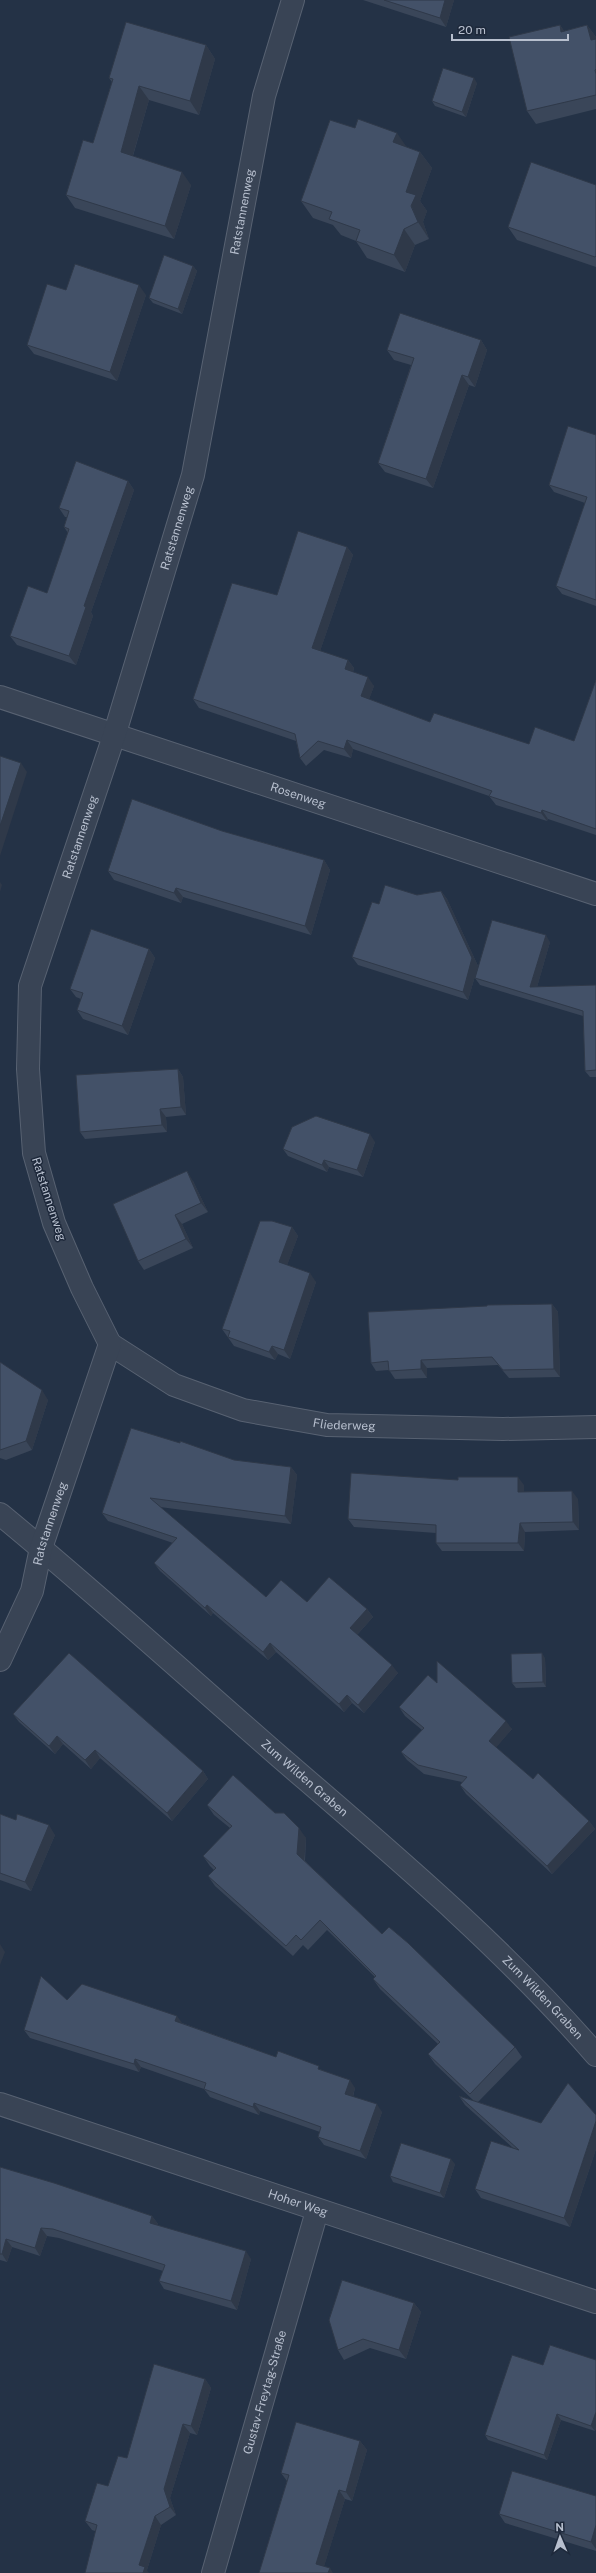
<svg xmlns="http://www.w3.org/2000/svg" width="596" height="2573" font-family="'Public Sans',sans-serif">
<rect width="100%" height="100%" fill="#243246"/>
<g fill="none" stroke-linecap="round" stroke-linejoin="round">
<defs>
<g id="minor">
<path id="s1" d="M0,697L596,894"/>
<path id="s2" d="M110,1344L174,1385L243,1410L327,1425L503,1429L596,1427"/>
<path id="s3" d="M0,1514C96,1593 188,1677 281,1758C390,1852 502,1946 596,2055"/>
<path id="s4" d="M0,1660L32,1591L41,1548L110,1344L82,1288L54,1223L34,1153L28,1069L30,986L114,736L193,475L264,96L293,0"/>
<path id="s5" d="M0,2104L596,2302"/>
<path id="s6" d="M213,2573L317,2211"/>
</g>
</defs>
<!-- minor casing -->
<use href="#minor" stroke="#586272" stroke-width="24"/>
<!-- minor -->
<use href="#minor" stroke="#394455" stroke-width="22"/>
</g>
<!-- wall -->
<path fill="#3a4659" d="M363,0H454L446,27Z
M560,25L564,31L587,25L596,37V109L536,124L527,111Z
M206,45L215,59L199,115L149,100L133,156L191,185L174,239L75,208L66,195L93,143L112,82L109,78Z
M477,83L466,117L435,106L432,101Z
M407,147L420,152L432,168L420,201L427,211L423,222L429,239L415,245L405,272L367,258L356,241L341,235L333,225L313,218L301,201Z
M596,185V267L517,240L508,227Z
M193,266L197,271L182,314L153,303L149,298Z
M146,295L117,381L34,354L27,345Z
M481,340L487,350L475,387L469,385L433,488L385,472L378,463L411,365L394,360L387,350Z
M596,435V606L562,594L556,586L585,503L554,492L549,485Z
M128,481L134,490L91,612L93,616L76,665L17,645L10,636L47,593L68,533L64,527L67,517H65L59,508Z
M347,547L353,555L320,651L348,660L354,668L353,672L374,686L369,699L430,722L529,744L574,741L596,680V835L548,819L547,821L496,805L489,796L353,749L351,758L324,750L306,766L300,758L296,741L199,708L193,699L277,595Z
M222,831L324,860L330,870L311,935L183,897L181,903L114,880L108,871Z
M441,891L447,899L478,966L468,1000L358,965L352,957L417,895Z
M550,942L537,987L596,985V1077H590L585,1071L583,1016L480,985L475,978Z
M149,949L155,958L128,1035L83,1019L77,1010L81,999L76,997L70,989Z
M178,1069L183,1077L186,1115L166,1117L167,1132L85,1139L80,1132Z
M375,1142L363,1177L329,1167L327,1172L288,1156L283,1149Z
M193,1181L208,1212L182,1224L193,1248L144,1270L138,1261Z
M292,1227L298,1236L287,1265L316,1282L290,1359L278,1354L275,1360L234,1346L222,1329Z
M552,1304L558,1312L560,1377L509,1378L498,1365L427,1368V1378L395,1379L389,1370L376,1371L371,1363Z
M0,1362L48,1400L32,1450L6,1460L0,1458Z
M234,1460L291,1467L297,1475L291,1524L160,1507L266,1597L367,1609L373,1617L357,1635L398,1673L364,1713L352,1703L344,1712L276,1652L268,1660L213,1613L211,1616L160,1571L154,1563L173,1543L108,1521L102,1513Z
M524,1485V1492L578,1499L579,1530L525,1532L524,1551H442L436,1543V1533L354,1527L348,1519Z
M545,1658L546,1687L516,1688L512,1683Z
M437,1683L512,1729L496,1747L533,1779L589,1821L595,1829L552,1874L466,1794L460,1785L462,1782L424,1774L407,1760L401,1752L422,1730L405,1716L399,1707Z
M13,1714L203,1771L208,1779L172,1821L100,1758L91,1769L63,1744L55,1754L19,1722Z
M207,1805L275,1813L306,1838L305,1861L382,1934L515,2047L522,2057L478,2102L541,2123L596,2115V2149L570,2227L481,2198L475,2189L513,2148L465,2105L459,2096L474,2101L435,2064L428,2054L438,2044L380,1989L373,1979L375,1977L327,1930L308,1950L303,1945L293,1956L215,1886L208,1876L214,1870L210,1866L203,1856L230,1828L214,1815Z
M0,1814L55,1835L31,1891L0,1880Z
M67,2000L182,2023L276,2057L322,2070L355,2088L353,2097L382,2112L366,2159L324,2145L318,2137L320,2132L260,2111L259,2115L210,2097L204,2089L141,2067L139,2072L30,2038L24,2030Z
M455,2164L444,2198L393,2182L390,2176Z
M0,2167L152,2216L158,2224L157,2225L251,2259L237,2310L164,2289L159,2281L163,2271L59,2238L47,2236L40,2256L12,2247L7,2262L0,2260Z
M414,2303L421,2312L406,2359L370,2348L344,2360L338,2350Z
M596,2360V2428L595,2431L561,2420L547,2460L488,2440L485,2435L543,2365Z
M205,2379L211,2388L197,2435L190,2433L170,2498L176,2515L161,2525L147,2570L95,2531L92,2530L85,2521L127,2458Z
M360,2441L367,2450L352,2501L345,2499L324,2566L259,2573L287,2481L281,2473Z
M596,2496V2551L505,2523L499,2514Z"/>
<!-- shaded-wall -->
<path fill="#2f3949" d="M445,0H454L446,27L440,18Z
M560,25L568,37L561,32Z
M587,25L596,37V47L591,40Z
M206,45L215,59L199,115L190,101Z
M474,78L477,83L466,117L462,112Z
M139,86L149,100L130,165L121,152Z
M397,133L408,149L393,142Z
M420,152L432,168L420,201L427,211L423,222L429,239L418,222L406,192Z
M182,172L191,185L174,239L165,226Z
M404,229L415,245L405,272L394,255Z
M193,266L197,271L182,314L178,309Z
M139,285L146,295L117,381L110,372Z
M481,340L487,350L475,387L468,377Z
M462,375L469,385L433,488L426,479Z
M128,481L134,490L91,612L93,616L76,665L69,656L84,606Z
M347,547L353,555L318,657L312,648Z
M348,660L354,668L351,678L345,669Z
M368,677L374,686L367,705L361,696Z
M347,740L353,749L351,758L344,749Z
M21,763L27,772L0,856V826Z
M542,810L548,819L547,821L541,813Z
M324,860L330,870L311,935L305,926Z
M0,882L2,885L0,892Z
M176,888L183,897L181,903L174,893Z
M441,891L447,899L478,966L468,1000L463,992Z
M546,935L550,942L535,994L530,987Z
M149,949L155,958L128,1035L122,1026Z
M178,1069L183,1077L186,1115L181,1107Z
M160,1109L166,1117L167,1132L162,1125Z
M370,1134L375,1142L363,1177L357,1170Z
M324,1160L329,1167L327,1172L322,1165Z
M187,1171L193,1181L208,1212L201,1203Z
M175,1215L182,1224L193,1248L186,1239Z
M292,1227L298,1236L285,1271L279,1262Z
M310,1273L316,1282L290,1359L284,1350Z
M552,1304L558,1312L560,1377L554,1369Z
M272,1346L278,1354L275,1360L269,1352Z
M421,1360L427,1368V1378L421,1369Z
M42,1390L48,1400L32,1450L26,1441Z
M291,1467L297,1475L291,1524L285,1516Z
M518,1477L524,1485V1501L518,1492Z
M572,1491L578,1499L579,1530L573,1522Z
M520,1523L525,1532L524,1551L518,1543Z
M207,1605L213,1613L211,1616L205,1608Z
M367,1609L373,1617L356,1636L350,1628Z
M270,1643L276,1652L268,1660L263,1652Z
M542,1653L545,1658L546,1687L543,1682Z
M392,1665L398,1673L364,1713L358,1705Z
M347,1695L352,1703L344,1712L339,1704Z
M506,1721L512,1729L495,1749L489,1741Z
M57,1736L63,1744L55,1754L49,1746Z
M95,1750L100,1758L91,1769L85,1760Z
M203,1771L208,1779L172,1821L167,1813Z
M589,1821L595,1829L552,1874L547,1866Z
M49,1825L55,1835L31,1891L25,1882Z
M299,1828L306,1838L304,1864L297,1854Z
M0,1944L5,1952L0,1965Z
M177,2016L183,2024L175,2021Z
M135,2059L141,2067L139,2072L134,2064Z
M350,2080L355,2088L351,2102L345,2094Z
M254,2103L260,2111L259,2115L253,2107Z
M377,2104L382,2112L366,2159L360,2151Z
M596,2121V2149L570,2227L564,2218Z
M451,2159L455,2164L444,2198L440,2193Z
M152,2216L158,2224L155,2231L150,2223Z
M41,2228L47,2236L40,2256L35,2248Z
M6,2239L12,2247L7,2262L2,2254Z
M246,2251L251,2259L237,2310L231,2301Z
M414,2303L421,2312L406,2359L399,2350Z
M205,2379L211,2388L197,2435L191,2426Z
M596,2412V2428L595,2431L591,2426Z
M557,2414L561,2420L547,2460L544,2455Z
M183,2424L190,2433L170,2498L176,2515L170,2507L164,2489Z
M360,2441L367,2450L352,2501L346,2492Z
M339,2490L345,2499L322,2573L316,2564Z
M155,2516L161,2525L147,2570L149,2573H143L139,2565Z
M596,2525V2549L591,2542Z
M330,2568L333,2573H328Z"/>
<!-- building -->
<path fill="#435168" stroke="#2f3949" d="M384,0H445L440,18Z
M126,22L206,45L190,101L139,86L121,152L182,172L165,226L66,195L83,140L93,143L113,79L109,78Z
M560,25L561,32L587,25L591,40L596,39V69L595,70L596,74V95L527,111L509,37Z
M443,68L474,78L462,112L432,101Z
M358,119L397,133L393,142L420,152L406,192L416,195L411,206L418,222L404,229L394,255L356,241L360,230L329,219L332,212L301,201L330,120L355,128Z
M531,162L596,185V256L595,257L508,227Z
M164,255L193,266L178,309L149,298Z
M75,264L139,285L110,372L27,345L47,284L66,290Z
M400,313L481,340L468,377L462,375L426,479L378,463L414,358L387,350Z
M568,426L596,435V600L556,586L587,497L549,485Z
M76,461L128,481L84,606L86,607L69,656L10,636L28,586L47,593L69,529L64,527L69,511L59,508Z
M298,531L347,547L312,648L348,660L345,669L368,677L361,696L430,722L434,713L529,744L535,727L574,741L596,680V829L542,810L541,813L489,796L492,791L347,740L344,749L318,741L300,758L295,734L193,699L232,583L277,595Z
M0,756L21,763L0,826Z
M132,799L222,831L324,860L305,926L176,888L174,893L108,871Z
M385,885L417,895L441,891L472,958L463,992L352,957L372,902L379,904Z
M492,920L546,935L530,987L596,985V1070L585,1071L583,1011L475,978Z
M91,929L149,949L122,1026L77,1010L83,993L70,989Z
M178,1069L181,1107L160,1109L162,1125L80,1132L76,1075Z
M316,1116L370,1134L357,1170L324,1160L322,1165L283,1149L292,1127Z
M187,1171L201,1203L175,1215L186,1239L138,1261L113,1204Z
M260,1221H272L292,1227L279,1262L310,1273L284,1350L272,1346L269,1352L228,1337L230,1331L222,1329Z
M552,1304L554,1369L503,1370L492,1357L421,1360V1369L389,1371L388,1361L371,1363L368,1312L487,1306V1305Z
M0,1362L42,1390L26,1441L0,1450Z
M131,1428L180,1443V1441L234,1460L291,1467L285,1516L150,1498L266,1597L281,1580L307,1602L329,1577L367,1609L350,1628L392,1665L358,1705L347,1695L339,1704L270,1643L263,1652L207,1605L205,1608L154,1563L177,1538L102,1513Z
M351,1473L458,1480V1477H518V1492L572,1491L573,1522L520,1523L518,1543H436V1525L348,1519Z
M69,1653L203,1771L167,1813L95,1750L85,1760L57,1736L49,1746L13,1714Z
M542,1653L543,1682L512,1683L511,1654Z
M437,1661L506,1721L489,1741L533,1779L538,1773L589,1821L547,1866L460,1785L467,1777L418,1765L401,1752L424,1728L399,1707L428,1675L437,1683Z
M233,1775L275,1813H284L299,1828L297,1854L382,1934L389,1927L408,1943L515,2047L470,2094L428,2054L440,2042L373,1979L376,1976L320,1920L301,1940L296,1935L286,1946L208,1876L216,1868L203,1856L232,1826L207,1805Z
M0,1814L16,1820L17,1814L49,1825L25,1882L0,1873Z
M41,1976L67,2000L82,1984L177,2016L175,2021L276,2057L278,2051L319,2066L318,2069L350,2080L345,2094L377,2104L360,2151L318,2137L321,2127L254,2103L253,2107L204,2089L206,2083L135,2059L134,2064L24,2030Z
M568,2083L596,2115V2121L564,2218L475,2189L491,2141L519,2150L459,2096L541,2123Z
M401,2143L451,2159L440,2193L390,2176Z
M0,2167L54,2183L152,2216L150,2223L246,2251L231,2301L159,2281L165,2265L53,2229L41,2228L35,2248L6,2239L2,2254H0Z
M342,2280L414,2303L399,2350L363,2339L338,2350L329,2320Z
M550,2345L596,2360V2412L591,2426L557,2414L544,2455L485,2435L512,2355L543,2365Z
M154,2364L205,2379L191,2426L183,2424L164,2489L170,2507L155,2516L139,2565L145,2567L143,2573H85L97,2525L85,2521L97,2483L108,2486L118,2456L127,2458Z
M296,2422L360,2441L346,2492L339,2490L316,2564L330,2568L328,2573H259L289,2475L281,2473Z
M512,2471L596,2496V2525L591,2542L499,2514Z"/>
<g text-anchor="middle" stroke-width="3" stroke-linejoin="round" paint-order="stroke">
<!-- street labels -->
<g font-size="12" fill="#b7bfce" stroke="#1e293b">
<text dy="4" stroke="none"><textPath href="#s4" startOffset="1513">Ratstannenweg</textPath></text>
<text dy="4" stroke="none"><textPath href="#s4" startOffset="1190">Ratstannenweg</textPath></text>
<text dy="4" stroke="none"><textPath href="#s1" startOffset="314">Rosenweg</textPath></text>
<text dy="4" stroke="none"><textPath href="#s4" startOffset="866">Ratstannenweg</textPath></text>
<text transform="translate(49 1199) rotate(72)" y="4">Ratstannenweg</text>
<text dy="4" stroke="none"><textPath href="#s2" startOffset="252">Fliederweg</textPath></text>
<text dy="4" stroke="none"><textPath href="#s4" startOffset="146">Ratstannenweg</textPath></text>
<text dy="4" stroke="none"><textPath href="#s3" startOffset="403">Zum Wilden Graben</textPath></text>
<text dy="4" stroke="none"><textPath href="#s3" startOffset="727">Zum Wilden Graben</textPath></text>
<text dy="4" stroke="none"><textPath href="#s5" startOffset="314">Hoher Weg</textPath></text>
<text dy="4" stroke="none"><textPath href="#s6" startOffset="188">Gustav-Freytag-Straße</textPath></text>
</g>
</g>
<!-- north arrow -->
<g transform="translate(560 2537) rotate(358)" stroke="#1e293b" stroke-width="3" paint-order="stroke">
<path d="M0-3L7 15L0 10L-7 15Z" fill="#b7bfce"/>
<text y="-6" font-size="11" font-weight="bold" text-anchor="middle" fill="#b7bfce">N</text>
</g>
<!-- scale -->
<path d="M452 34v6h116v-6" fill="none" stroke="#b7bfce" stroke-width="2"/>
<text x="458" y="34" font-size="12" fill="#b7bfce" stroke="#1e293b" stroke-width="3" paint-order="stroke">20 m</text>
</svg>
